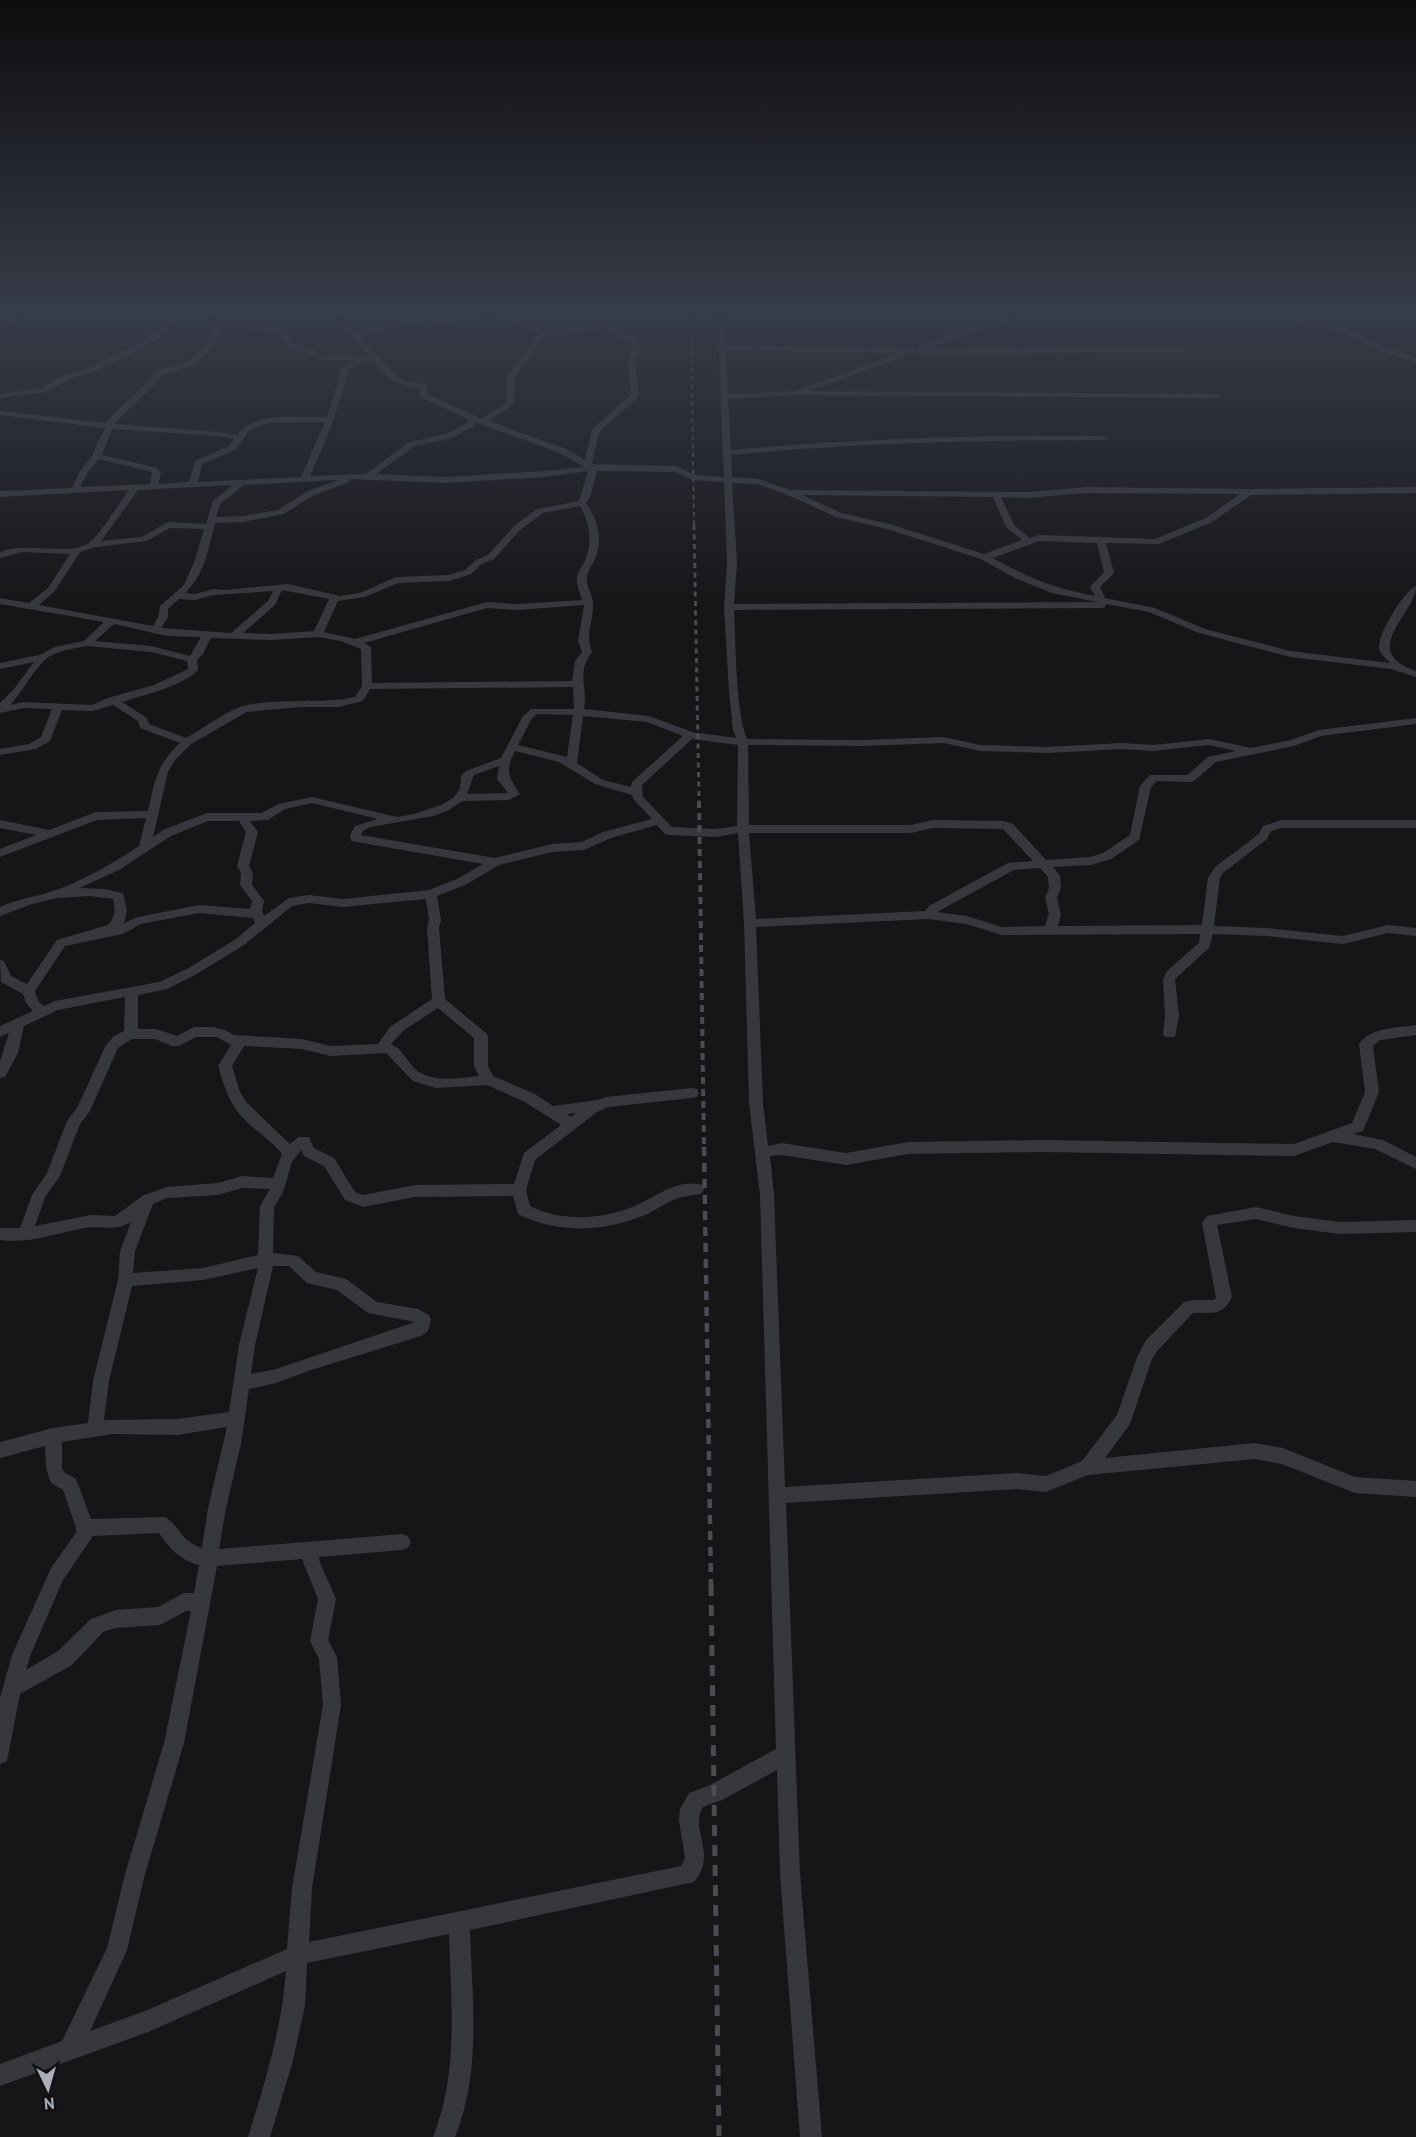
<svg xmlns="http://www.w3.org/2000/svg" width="1416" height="2137" font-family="'PT Sans',sans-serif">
<rect width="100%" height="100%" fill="#161618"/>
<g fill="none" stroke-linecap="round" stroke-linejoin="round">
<!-- street -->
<path fill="#37383d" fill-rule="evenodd" d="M26,308H34L0,329V324Z
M181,308H189L161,337L132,354L94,372L70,379L46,392L0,398V394L41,388L64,375L88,368L126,350L155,333Z
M199,308H207L240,324L284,327L293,344L313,349L320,355L370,357L341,324L345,316L332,314L328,308L350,312L353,317L349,324L356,332L401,321L491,314L524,318L544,330L600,324L574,308H583L636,339L640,347L635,364L639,396L599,432L592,464L676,466L695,475L724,477L717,308H724L725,346L918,349V346L1033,308H1042L926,349L1183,347L1187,349L1183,351L984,354L901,353L904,355L903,357L809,391L1218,394L1222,396L1218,398L796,395L728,399L731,450C855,438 979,435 1103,436L1107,438L1103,440C979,440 855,443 731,455L732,477L759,479L790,490L1028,492L1086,487L1249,489L1416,487V493L1251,495L1212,522L1159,544L1106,543L1114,573L1100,587L1105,598L1155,608L1205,629L1290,651L1390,663C1386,658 1379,653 1379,647C1379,632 1403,592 1416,586C1416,614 1357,651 1416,671V677L1391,669L1290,657L1199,633L1149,612L1106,604L1105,607L1102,608L734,610C736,643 735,710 747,739L861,740L944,737L980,745L1048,747L1122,743L1153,745L1209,739L1251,748L1291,740L1319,730L1416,718V724L1321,736L1294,746L1216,762L1194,781L1190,782L1157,781L1151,787L1139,840L1111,859L1091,865L1053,867L1060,876L1061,888L1057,898L1061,914L1058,926L1202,925L1208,878L1215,867L1259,834L1263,826L1281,820H1416V828H1282L1271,831L1267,839L1223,873L1220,878L1214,926L1266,928L1343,936L1388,925L1416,928V936L1388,933L1343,944L1266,936L1213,934L1209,948L1175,979L1179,1016L1175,1037H1165L1163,1034L1165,1016L1163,979L1167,971L1199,943L1200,934L1002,935L966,924L928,919L756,927L763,1103L768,1146L782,1143L846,1153L908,1142L1043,1140L1294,1144L1352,1123L1365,1092L1359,1044C1371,1027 1397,1028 1416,1025V1035L1380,1040L1373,1046L1379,1092L1363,1131L1353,1134L1383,1140L1416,1157V1169L1375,1149L1333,1142L1294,1156L1043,1152L908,1154L846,1165L782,1155L770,1156L774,1195L785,1487L1017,1473L1046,1476L1082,1461L1117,1415L1137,1357L1146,1340L1184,1302L1194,1300H1213L1216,1298L1202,1223L1207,1216L1256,1207L1294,1216L1340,1222L1416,1220V1232L1340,1234L1294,1228L1256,1219L1217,1225L1232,1297C1222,1317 1212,1312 1193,1313L1158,1350L1152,1359L1130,1424L1105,1458L1255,1443L1283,1448L1355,1477L1416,1481V1497L1355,1493L1282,1464L1255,1459L1088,1475L1046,1492L1017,1489L786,1503L800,1874L822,2137H800L780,1874L777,1770L722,1800L703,1807C689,1829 718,1854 694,1882L470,1930C472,2000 482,2070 455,2137H433C459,2072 451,2003 449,1934L307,1963L305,2006L292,2064L270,2137H248C265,2082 282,2028 286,1971L148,2032L0,2086V2064L62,2041L107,1948L125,1874L164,1743L191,1611H186L160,1625L116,1628L103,1632L72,1665L20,1694L7,1761L0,1764V1698L12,1655L51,1568L76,1533V1528L63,1490L51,1483L46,1468L45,1446L0,1458V1442L53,1428L88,1423L93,1381L118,1280L120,1251L131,1222C115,1232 102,1225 85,1228C57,1233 29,1244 0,1240V1228H20L32,1195L47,1173L67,1121L77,1108L106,1045L114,1036L124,1031L125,997L58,1010L24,1026L18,1053L5,1077L0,1078V1061L9,1033L0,1037V1026L33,1011L26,1003L23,994L1,982L0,960L4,961L11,976L27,984L57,940L108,925C116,917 115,910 113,899L89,896L58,898L32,904L0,916V907C17,899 35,897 53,891C83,881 113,863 139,846L146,818L97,820L0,857V849L36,835L0,828V820L49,830L96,812L148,811C155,781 156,765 180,743L140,728L138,721L113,705L93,711L62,710L50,741L36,749L0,755V749L29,744L41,737L52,709L23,708L0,713V703L14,689L34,662L0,669V663L39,655L55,647L84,641L104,622L0,604V598L29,603L48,588L70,554L23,552L0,558V552C28,541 67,557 89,543C99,536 120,502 129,490L0,497V491L72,488L80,471L93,455L97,442L105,430L104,428L0,415V411L105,423L159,370L188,361L209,342L217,318ZM491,318L519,322L539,333L507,377L506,403L482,419L430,395L427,393L426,384L406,382L394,374L359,335L401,325ZM224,321L239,328L278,331L287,348L307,353L318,359L356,361L342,368L327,417C300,418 255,411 237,435L219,432L114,424L165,374L194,365L215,345ZM606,328L630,342L632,347L628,364L631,395L592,429L585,460L566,449L489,421L514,404L515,377L545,334ZM726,350L899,353L795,391L728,394ZM366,361H374C389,379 395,385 419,388V394L424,399L468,419L467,423L446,434L409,442L366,474L310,476L332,425L349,369ZM325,422L301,477L198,482L202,464L235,450L249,431L260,426L269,423ZM475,422L560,453L584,467L545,471L445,477L376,474L415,446L452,438L474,426ZM112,429L219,436L234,439L229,446L195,461L189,482L158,484L161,474L158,468L102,455ZM99,459L152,472L150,484L80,487L88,472ZM588,471L579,501L537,509L514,526L488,555L476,560L465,570L449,575L396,577L360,593L340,596L288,584L225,590L213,589L195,594L185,593C204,577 209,546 215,523L243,522L284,514L312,496L349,482L350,479L445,483L545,477ZM597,471L675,472L693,480L724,482L727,563L724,607L729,691L733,730L736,738L692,732L649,716L584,709C588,687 576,673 592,652C585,632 593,624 593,606C594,596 586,588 587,578C587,571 593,564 596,557C603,537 597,519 586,503L590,497ZM338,480L306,492L278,510L243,516L216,517L220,504L244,485ZM732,483L758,484L795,498L836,517L887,529L981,559L1015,578L1052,593L1097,602L734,604L737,563ZM233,485L213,501L206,524L168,522L142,537L101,541L138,490ZM1086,493L1240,494L1206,518L1155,539L1039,535L1030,538L1014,525L1001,497L1028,498ZM802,495L993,497L1006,527L1022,540L984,554L893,525L842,513ZM580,506C589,521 592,538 587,555C585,563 579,569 577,577C576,585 580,592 582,600L517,604L487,602L355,639L324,632L338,601L365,597L398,583L450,581L471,574L482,564L494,559L520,530L543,513ZM170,528L204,529L195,560L184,585L160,606L158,617L153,626L39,605L54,592L80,552L96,547L147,541ZM1039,541L1097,543L1104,572L1090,587L1095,596C1054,588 1030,579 993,558ZM282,590L329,599L314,631L271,634L243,633L275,605ZM273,591L268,601L231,633L161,628L168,617V609L179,599L195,600L213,595ZM584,605L578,641L582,652L575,661L572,681L372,683L371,647L364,643L487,608L517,610ZM114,624L167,636L201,637L190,656L151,646L95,641ZM318,637L340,641L361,649L362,686L355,697C319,705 280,697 243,706C226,711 203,729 186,738L149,724L147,718L122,702C144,695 183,686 198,670L197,660L203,654L211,638L271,640ZM87,646L151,652L187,661L188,669L154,685L108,698L92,705L23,702L10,705C22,692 35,668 46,659C56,650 74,649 87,646ZM573,687L574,709H531L523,716L501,758L466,771L461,776L460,789L453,798L441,805L414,814L397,817L312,797L278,804L262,813H207L163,830L153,837L168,772L175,760L191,744L247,712L300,707H338L363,701L370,689ZM537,714L573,715L567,757L518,745L532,718ZM583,716L647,722L683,736L632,782L631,787L603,780L577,763ZM692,739L738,745L737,826L716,829L672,827L643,797L642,785ZM944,743L980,751L1048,753L1122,749L1153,751L1209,745L1236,751L1208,757L1187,775H1150L1140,786L1130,835L1103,853L1090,857L1046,860L1013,824L1004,821L933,820L911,825H749L748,745L861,746ZM515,751L559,762L595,784L632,795L634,800L652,819L603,832L582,842L552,844L495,858L361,835L363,831L370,827L434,816L449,810L462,801L509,800L520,794C508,777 505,770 515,751ZM499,766L497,779L508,793L467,794L474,775ZM312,803L378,819L355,826L350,835L351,841L483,864L457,879L429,890L343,899L309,895L289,898L264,916L262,910L264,901L252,885L253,873L249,866L258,832L250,821L268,820L285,809ZM208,821H239L246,832L237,866L241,873L240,885L252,901L250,909L199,905L138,917L124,923L127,911L123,893L104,889L79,888L119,870L171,836ZM657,825L665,834L669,835L716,837L738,833L744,923L749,1103L760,1195L776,1749L710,1785L689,1793L680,1809L679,1820L685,1858L681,1866L309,1942L312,1888L341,1705L337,1657L328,1640L336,1599L320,1563L319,1557L402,1550L408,1548L411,1542L408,1536L402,1534L219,1549L226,1508L241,1444L249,1389L276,1383L311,1370L421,1336L428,1331L431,1320L429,1315L418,1309L377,1302L346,1279L316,1272L298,1256L273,1253L274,1207L283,1192L292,1162L301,1150L304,1156L324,1166L345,1200L363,1207L415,1197L513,1196L518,1214C559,1234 603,1232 645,1215C657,1210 667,1201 679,1198C687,1195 695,1196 702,1193L704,1189L702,1185C680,1178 656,1196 637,1205C604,1220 562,1222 530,1206L526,1190L535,1160L597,1112L608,1107L692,1098L697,1097L699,1093L697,1089L692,1088L606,1097L597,1100L553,1106L535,1094L493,1076L488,1066V1036L486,1033L445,999L439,928L441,920L437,896L465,885L499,865L552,852L584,850L611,838ZM933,828L1003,829L1033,861L1008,863L929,906L925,911L756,919L749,833H911ZM1040,868L1048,877L1049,888L1045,898L1049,914L1045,926L1002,927L967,916L937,912L1014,870ZM426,899L429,920L427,928L432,999L390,1027L378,1044L330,1046L302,1039L234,1035L225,1030L213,1027H194L177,1036L156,1029H138V995L167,989L195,975L244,945L292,906L309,903L343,907ZM199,913L253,918L255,923L236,939L187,969L159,982L55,1001L44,1006L38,1001L35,991L65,946L123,934L141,924ZM438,1008L474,1038V1066L479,1076C458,1078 431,1084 414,1068C406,1059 402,1049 391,1044L404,1030ZM196,1037H217L231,1045L218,1066C224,1087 230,1106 246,1121C258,1133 272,1141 282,1154L273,1178L242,1176L218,1183L167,1187L144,1195L115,1216L91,1215L35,1226L45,1197L60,1176L80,1124L90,1111L118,1048L132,1039H155L172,1046H179ZM244,1046L302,1049L330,1056L386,1053L413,1081L436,1088L487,1085L525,1102L561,1125L524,1153L514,1184L415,1185L363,1195L355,1192L334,1158L314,1148L309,1137H299L290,1144L246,1102L240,1092L232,1066ZM576,1113L571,1117L567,1114ZM242,1188L270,1189L260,1206L258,1255L203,1268L133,1273L135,1251L153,1204L167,1198L218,1195ZM273,1266H289L307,1283L337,1290L368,1313L415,1322L276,1369L251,1374L255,1345ZM258,1268L239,1345L229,1412L177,1419L104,1420L109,1381L132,1286L203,1280ZM227,1427L208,1508L202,1548C180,1542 178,1522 164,1517L91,1519L76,1479L64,1472L62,1468V1442L113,1434L177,1435ZM159,1533C169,1548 181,1561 199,1565L194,1593H184L158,1607L116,1610L91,1619L58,1651L26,1670L30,1656L63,1580L93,1536ZM302,1559L318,1599L310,1641L319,1659L323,1705L292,1888L287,1949L145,2011L90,2031L127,1950L145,1874L184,1743L217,1566Z
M1277,311L1320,324L1339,325L1380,345L1416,358V363L1374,349L1335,329L1319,328L1274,315L1273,313Z"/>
<!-- rail-far4 -->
<path stroke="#4a4c52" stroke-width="2" stroke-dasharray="4.5 4" stroke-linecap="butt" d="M691,308L694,527"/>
<!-- rail-far3 -->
<path stroke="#4a4c52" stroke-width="3" stroke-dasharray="5 4.5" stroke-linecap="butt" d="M694,525L699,802"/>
<!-- rail-far2 -->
<path stroke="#4a4c52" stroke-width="4" stroke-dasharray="7 5" stroke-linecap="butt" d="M699,801L704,1149"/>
<!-- rail-far1 -->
<path stroke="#4a4c52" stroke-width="4.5" stroke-dasharray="9 7" stroke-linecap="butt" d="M704,1147L711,1586"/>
<!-- rail -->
<path stroke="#4a4c52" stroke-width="5" stroke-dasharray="11 9" stroke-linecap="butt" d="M711,1585L719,2137"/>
</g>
<!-- sky -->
<linearGradient id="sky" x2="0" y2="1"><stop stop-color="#0c0c0d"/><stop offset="0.51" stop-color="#363c48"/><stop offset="1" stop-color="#363c48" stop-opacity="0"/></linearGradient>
<rect width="1416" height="607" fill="url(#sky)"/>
<!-- north arrow -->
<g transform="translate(48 2089) rotate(175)" stroke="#111113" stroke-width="4.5" paint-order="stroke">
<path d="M0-4.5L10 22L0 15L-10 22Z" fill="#a8adb8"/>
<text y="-9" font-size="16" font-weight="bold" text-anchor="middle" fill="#a8adb8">N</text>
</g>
</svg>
